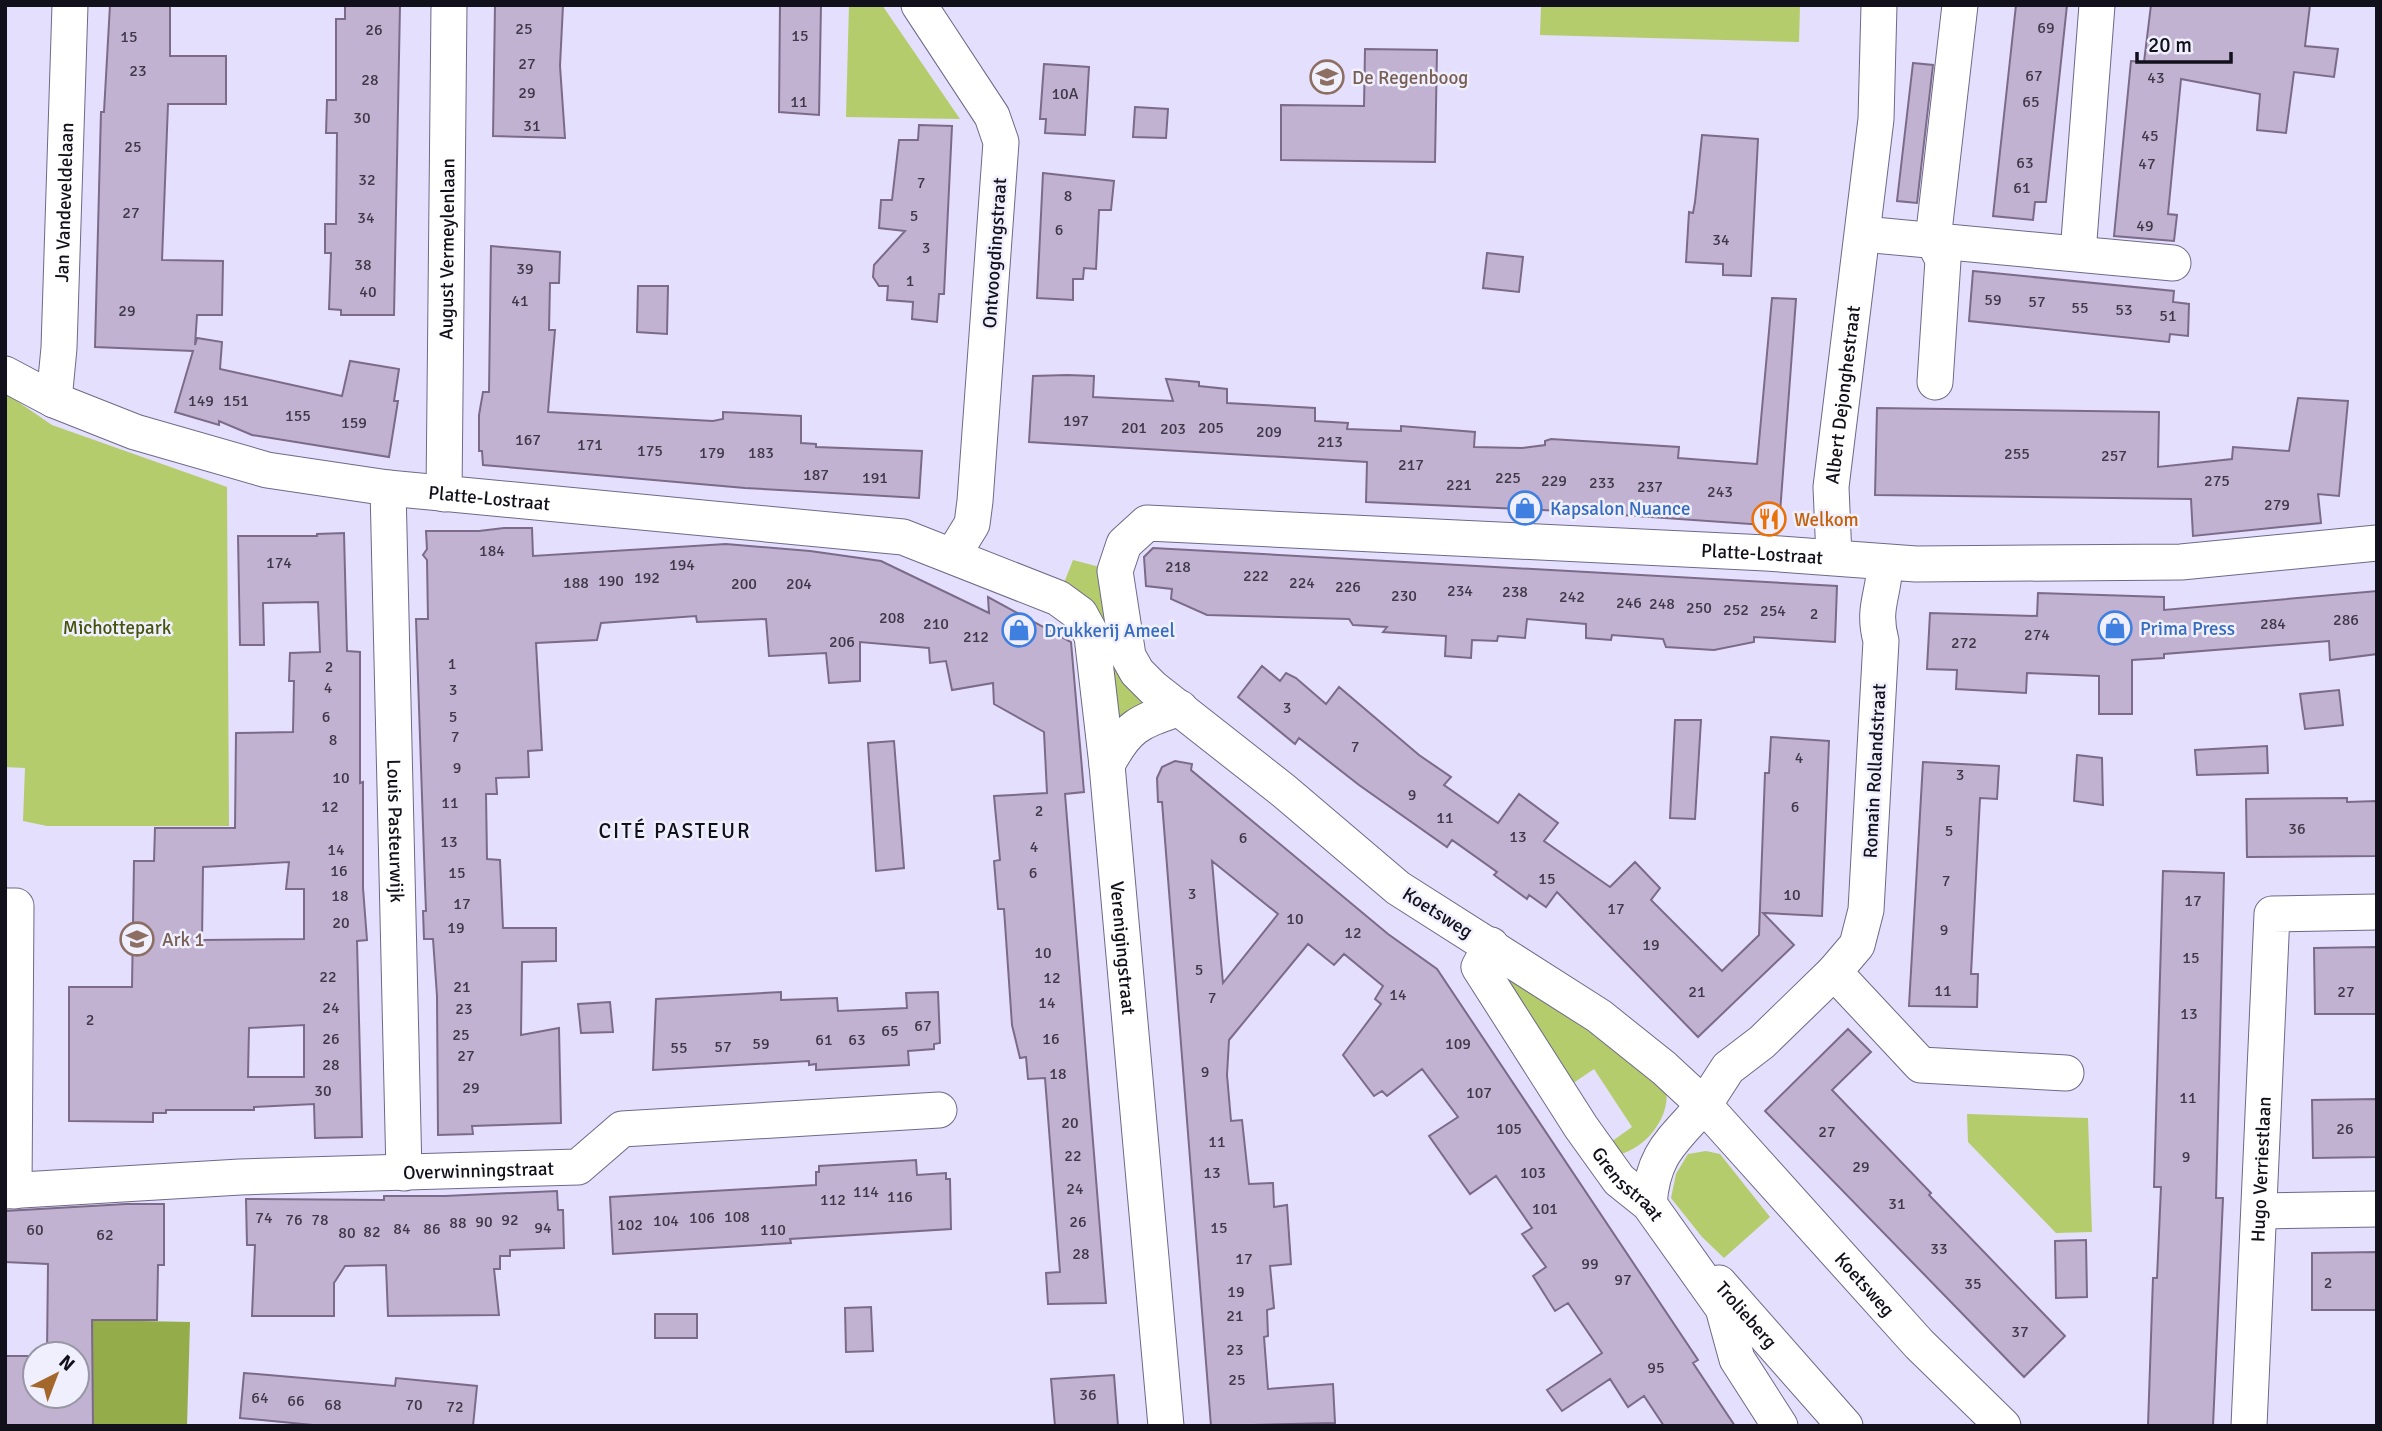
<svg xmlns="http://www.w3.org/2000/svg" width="2382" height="1431" font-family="Signika,sans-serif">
<rect width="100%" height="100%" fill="#e3dffc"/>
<!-- green -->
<path fill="#b4cc6b" d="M849,5H882L960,119L846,117Z
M1541,5H1800L1799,42L1540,35Z
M5,393L52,425L227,487L229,826H47L23,821L25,768L5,767Z
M1073,560L1115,571L1128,656L1180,708L1122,736L1092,636L1058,598Z
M1494,959L1666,1089C1671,1116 1647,1147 1621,1154L1608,1144L1632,1127L1594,1069L1569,1086Z
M1967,1114L2088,1118L2092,1232L2056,1233L1968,1142Z
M1706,1151L1720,1154L1770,1217L1724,1258L1702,1237L1671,1198L1676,1174L1688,1154Z"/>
<!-- forest -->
<path fill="#95ac4a" d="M92,1320L190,1322L187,1426H93Z"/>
<!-- building -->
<path fill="#c2b2d2" stroke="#7b6b89" stroke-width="2" fill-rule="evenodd" d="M110,5H170V56H226V104H168L162,260L223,261L222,315H197L195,345L197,338L222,342L220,369L342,396L350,361L399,369L394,401H398L389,457L252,435L219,421V425L175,412L193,351L95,347L101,112H104Z
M345,5H400L394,315H341V310L329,309L331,253H325V224H336L337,133H326L327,100H336V19H345Z
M495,5H563L560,66L565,138L493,136Z
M780,5H821L819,115L779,112Z
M2016,5H2067L2046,202H2035L2033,220L1993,216Z
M2151,5H2310L2305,46L2338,49L2334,77L2294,72L2286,133L2257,130L2260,94L2181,79L2168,214L2177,215L2174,241L2114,236L2131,61L2144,62Z
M1365,49L1437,50L1435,162L1281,160V105L1364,106Z
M1913,63L1933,65L1917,203L1897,201Z
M1044,64L1089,67L1085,135L1045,133L1046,119H1040Z
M1135,107L1168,109L1166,138L1133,137Z
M919,125L952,126L944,294H939L937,322L912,319L913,302L887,300L888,286H879L873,277L874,265L905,231L879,228L881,200H892L899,140H918Z
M1702,135L1758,139L1751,276L1723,275V264L1686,262L1689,212L1693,213L1695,202Z
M1043,173L1114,181L1111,210H1099L1096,269L1084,268L1083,279H1073V300L1037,298Z
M491,246L560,252L559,283H550L549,330H555L548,412L713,421L723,419V412L801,416V443L816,444V447L922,451L919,498L745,488L483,465L482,451H479V415L483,392H489Z
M1487,253L1523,257L1519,292L1483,288Z
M1973,271L2174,291L2173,302L2189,304L2188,336L2170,334L2169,342L1969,321Z
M638,286H668L667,334L637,332Z
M1772,298L1796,299L1779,526L1564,511L1366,502L1367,462L1029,442L1033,376L1067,375L1094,376L1093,397L1173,401L1166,379L1199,382V386L1227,389V403L1315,408V421L1348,423L1347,429L1401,431V426L1475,432L1474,447L1522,448L1545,445V441L1551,439L1679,447L1678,458L1757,464Z
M2298,398L2348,401L2339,496L2318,494L2321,523L2193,536L2191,499L1875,495L1877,408L2159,412L2158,467L2232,459L2233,447L2289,451Z
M504,528H532L533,556L726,544L810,551L881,561L989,613L988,597L1071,642L1084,792L1065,794L1106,1303L1048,1304L1046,1273L1060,1272L1045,1078L1028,1079L1026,1057L1020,1058L1012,1025L1004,909H998L994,861L1000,860L994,796L1047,793L1044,732L994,704L993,683L952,690L946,661L930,663L929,648L860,642V681L829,683L826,653L769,656L766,619L697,622L696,616L601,623L597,640L536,643L542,750L528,751L529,777L496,778L497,794H486L487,859L500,860L503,928H556V961L522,962L521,1035L559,1028L561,1123L472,1126L473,1134L438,1135L437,996L433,939H424L423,911H426L425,885L416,619H428L427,560L423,555L427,549L426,531H479Z
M344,533L347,651L360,652V783L363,782V888L367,940L357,941L362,1137L315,1138L314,1104L254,1107V1110H166V1113H153V1122L69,1121V987H132L134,861H154L155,828H235L236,733L293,732L294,681H289L290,653L320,652L318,602L263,603L264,645H240L238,536H317V534ZM289,862L286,889H304V939L202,940L203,867ZM304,1025V1077H248L249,1028Z
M1153,548L1837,586L1835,642L1754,637V642L1714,650L1666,647L1663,639L1612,635L1611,640L1586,638V624L1527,619L1525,638L1498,636L1497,641L1472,640L1471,658L1445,656L1446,636L1383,632L1387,627L1353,625L1349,619L1207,615L1171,599L1172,589L1146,586L1144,557Z
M2377,591V654L2330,660L2329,641L2164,654V658L2132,660V714H2099V676L2027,673L2026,693L1956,689L1957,670L1927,669L1930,613L2037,616L2038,593L2164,597V610Z
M1262,666L1280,681L1286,673L1296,678L1326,704L1339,687L1419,755L1451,777L1444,785L1498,823L1519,794L1558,823L1544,841L1610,887L1635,862L1660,888L1651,900L1722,971L1759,935L1765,773H1769L1771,737L1829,741L1822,916L1763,913L1794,945L1698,1037L1557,892L1546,907L1529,895L1527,899L1494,875L1497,872L1452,840L1447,847L1359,785L1299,738L1295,744L1238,697Z
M2339,690L2343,725L2305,729L2300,694Z
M1675,720H1701L1695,819L1670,818Z
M894,741L904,868L876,871L868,743Z
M2267,746L2268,773L2197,775L2195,750Z
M2077,755L2102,758L2103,805L2074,801Z
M1175,761L1192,764L1191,770L1388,934L1437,969L1698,1360L1693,1363L1735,1426H1664L1644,1396L1628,1407L1610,1379L1562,1411L1547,1390L1602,1353L1568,1303L1555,1311L1533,1276L1546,1267L1522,1234L1532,1228L1496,1176L1470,1194L1429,1136L1458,1117L1422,1069L1387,1096L1382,1091L1374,1096L1343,1055L1381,1004L1375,999L1383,986L1344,954L1334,965L1308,944L1229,1040L1227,1075L1231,1121L1242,1120L1249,1184L1273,1183L1274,1207L1287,1205L1291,1264L1270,1266L1274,1308L1267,1310L1268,1336L1264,1337L1268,1389L1333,1384L1335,1423L1211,1426L1162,802H1158L1157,778L1162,767ZM1212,861L1278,914L1223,983L1219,941Z
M1923,762L1999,766L1997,799L1980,798L1971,974H1978L1977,1007L1909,1006Z
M2347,798V802L2377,801V856L2247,857L2246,799Z
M2163,871L2224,873L2216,1198H2223L2213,1426H2148L2153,1278H2157L2161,1187H2154Z
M2377,947V1014H2315L2314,948Z
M781,992V1000L837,998L838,1011L907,1008L906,993L938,992L940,1043L934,1044V1049L908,1051L909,1065L816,1070V1064L809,1065V1061L653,1070L656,999Z
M610,1002L613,1032L581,1033L578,1004Z
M1848,1029L1871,1052L1832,1090L1931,1193L1929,1195L2065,1336L2024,1377L1765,1111Z
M2377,1099V1157L2313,1158L2312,1100Z
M916,1160L917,1175L946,1173V1179H950L951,1229L790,1239L791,1243L613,1254L610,1197L816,1185V1172H819V1166Z
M557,1191L558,1210H563L564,1248L510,1250V1256H500V1269H494L499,1315L388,1316L386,1265L345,1266L334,1283V1316H252L255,1245H247L246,1199L384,1200V1196H445Z
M126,1204H164V1265H158L157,1320H92L93,1426H5V1356H35V1396H77V1354H47L48,1264L5,1262V1211Z
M2086,1240L2087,1297L2056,1298L2055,1241Z
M2377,1252V1310H2312V1253Z
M871,1307L873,1351L846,1352L845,1308Z
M655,1314H697V1338H655Z
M244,1373L395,1386L396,1378L477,1386L473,1426H323L240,1418Z
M1114,1375L1118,1426H1055L1051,1379Z"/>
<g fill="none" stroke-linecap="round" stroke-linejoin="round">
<defs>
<g id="street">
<path d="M919,5L992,116L1001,142L975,501L972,524L953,555"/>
<path d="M1863,234L2173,263"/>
<path d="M2078,253L2097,5"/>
<path id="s1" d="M5,374L54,400L135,432L267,470L388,488L903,537L1058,598L1080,614L1092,636L1107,765L1166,1426"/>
<path d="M1935,382L1943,260L1933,240L1960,5"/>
<path id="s2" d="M54,400L59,348L70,5"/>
<path id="s3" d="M388,488L404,1173"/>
<path id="s4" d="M444,494L449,5"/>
<path id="s5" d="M1834,557L1831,487L1876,119L1879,5"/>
<path id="s6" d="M1885,563C1884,596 1872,607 1881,641L1866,910L1857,945L1834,972L1762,1042L1728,1068L1704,1105L1664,1068L1599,1016L1398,888L1284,791L1153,688L1137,672L1128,656L1115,571L1124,544L1147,523L1766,553L1916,564L2181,562L2377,543"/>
<path d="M1107,765C1128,725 1139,722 1180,708"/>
<path d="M5,906H16L14,1191"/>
<path id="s7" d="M1491,945L1479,967L1581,1127L1619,1180L1649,1204L1723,1308L1737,1359L1780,1426"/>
<path d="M1834,972L1921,1065L2066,1073"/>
<path id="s8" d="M5,1191L240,1177L578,1167L622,1129L939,1110"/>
<path id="s9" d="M1649,1204C1653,1153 1672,1142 1704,1105L1919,1344L2003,1426"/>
<path d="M2261,1211L2377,1209"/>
<path id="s10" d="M1719,1283L1845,1426"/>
<path id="s11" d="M2249,1426L2272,914L2377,912"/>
</g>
</defs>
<!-- street casing -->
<use href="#street" stroke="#6d6988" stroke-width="37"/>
<!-- street -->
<use href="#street" stroke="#fff" stroke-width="35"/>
</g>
<!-- icons -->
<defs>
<symbol id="school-ring" viewBox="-11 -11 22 22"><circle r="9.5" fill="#f0effd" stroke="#8d6e63" stroke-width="1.5"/><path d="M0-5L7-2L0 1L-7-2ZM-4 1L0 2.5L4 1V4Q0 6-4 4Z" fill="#8d6e63"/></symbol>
<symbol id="shop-ring" viewBox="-11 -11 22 22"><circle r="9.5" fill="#f0effd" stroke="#3f7fe0" stroke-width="1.5"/><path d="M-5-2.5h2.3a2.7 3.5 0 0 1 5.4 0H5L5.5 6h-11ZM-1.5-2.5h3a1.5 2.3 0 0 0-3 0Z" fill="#3f7fe0"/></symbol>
<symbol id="restaurant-ring" viewBox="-11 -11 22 22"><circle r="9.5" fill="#f0effd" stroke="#e8710a" stroke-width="1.5"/><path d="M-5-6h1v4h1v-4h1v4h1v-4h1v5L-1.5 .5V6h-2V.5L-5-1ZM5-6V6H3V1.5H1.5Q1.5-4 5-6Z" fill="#e8710a"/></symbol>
</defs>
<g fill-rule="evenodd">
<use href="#school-ring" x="1308" y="58" width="38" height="38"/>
<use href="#shop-ring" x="1506" y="489" width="38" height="38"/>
<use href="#restaurant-ring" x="1750" y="500" width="38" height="38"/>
<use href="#shop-ring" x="2096" y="609" width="38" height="38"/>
<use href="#shop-ring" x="1000" y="611" width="38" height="38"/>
<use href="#school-ring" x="118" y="920" width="38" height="38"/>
</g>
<g text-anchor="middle" stroke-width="5" stroke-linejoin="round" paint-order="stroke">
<!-- number labels -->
<g font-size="16" fill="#3e3849">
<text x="2046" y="33">69</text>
<text x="524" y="34">25</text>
<text x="374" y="35">26</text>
<text x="800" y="41">15</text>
<text x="129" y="42">15</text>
<text x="527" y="69">27</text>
<text x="138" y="76">23</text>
<text x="2034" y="81">67</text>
<text x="2156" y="83">43</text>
<text x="370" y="85">28</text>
<text x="527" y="98">29</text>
<text x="1065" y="99">10A</text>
<text x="799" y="107">11</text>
<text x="2031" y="107">65</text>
<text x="362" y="123">30</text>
<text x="532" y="131">31</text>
<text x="2150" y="141">45</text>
<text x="133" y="152">25</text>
<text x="2025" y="168">63</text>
<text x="2147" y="169">47</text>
<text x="367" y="185">32</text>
<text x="921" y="188">7</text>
<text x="2022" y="193">61</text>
<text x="1068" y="201">8</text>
<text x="131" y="218">27</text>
<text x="914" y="221">5</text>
<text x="366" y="223">34</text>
<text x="2145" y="231">49</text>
<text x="1059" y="235">6</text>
<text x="1721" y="245">34</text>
<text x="926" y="253">3</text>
<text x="363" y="270">38</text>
<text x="525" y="274">39</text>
<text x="910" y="286">1</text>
<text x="368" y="297">40</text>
<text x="1993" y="305">59</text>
<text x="520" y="306">41</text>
<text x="2037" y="307">57</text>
<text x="2080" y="313">55</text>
<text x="2124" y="315">53</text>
<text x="127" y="316">29</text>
<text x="2168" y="321">51</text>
<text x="201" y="406">149</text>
<text x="236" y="406">151</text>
<text x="298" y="421">155</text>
<text x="1076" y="426">197</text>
<text x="354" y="428">159</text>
<text x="1134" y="433">201</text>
<text x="1211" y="433">205</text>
<text x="1173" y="434">203</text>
<text x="1269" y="437">209</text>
<text x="528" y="445">167</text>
<text x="1330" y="447">213</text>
<text x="590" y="450">171</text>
<text x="650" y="456">175</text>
<text x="712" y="458">179</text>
<text x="761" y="458">183</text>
<text x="2017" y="459">255</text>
<text x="2114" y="461">257</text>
<text x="1411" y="470">217</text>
<text x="816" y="480">187</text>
<text x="875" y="483">191</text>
<text x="1508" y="483">225</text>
<text x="1554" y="486">229</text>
<text x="2217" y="486">275</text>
<text x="1602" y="488">233</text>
<text x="1459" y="490">221</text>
<text x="1650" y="492">237</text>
<text x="1720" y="497">243</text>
<text x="2277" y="510">279</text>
<text x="492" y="556">184</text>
<text x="279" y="568">174</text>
<text x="682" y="570">194</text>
<text x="1178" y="572">218</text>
<text x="1256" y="581">222</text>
<text x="647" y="583">192</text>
<text x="611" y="586">190</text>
<text x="576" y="588">188</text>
<text x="1302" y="588">224</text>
<text x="744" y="589">200</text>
<text x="799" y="589">204</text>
<text x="1348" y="592">226</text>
<text x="1460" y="596">234</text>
<text x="1515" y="597">238</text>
<text x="1404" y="601">230</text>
<text x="1572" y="602">242</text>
<text x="1629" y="608">246</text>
<text x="1662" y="609">248</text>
<text x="1699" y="613">250</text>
<text x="1736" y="615">252</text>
<text x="1773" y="616">254</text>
<text x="1814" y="619">2</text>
<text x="892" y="623">208</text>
<text x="2346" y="625">286</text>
<text x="936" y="629">210</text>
<text x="2273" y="629">284</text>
<text x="2037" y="640">274</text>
<text x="976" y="642">212</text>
<text x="842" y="647">206</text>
<text x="1964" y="648">272</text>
<text x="452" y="669">1</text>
<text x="329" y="672">2</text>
<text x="328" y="693">4</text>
<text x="453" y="695">3</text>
<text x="1287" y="713">3</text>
<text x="326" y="722">6</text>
<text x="453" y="722">5</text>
<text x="455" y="742">7</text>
<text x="333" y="745">8</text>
<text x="1355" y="752">7</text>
<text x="1799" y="763">4</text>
<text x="457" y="773">9</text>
<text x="1960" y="780">3</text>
<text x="341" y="783">10</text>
<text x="1412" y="800">9</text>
<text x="450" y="808">11</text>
<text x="330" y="812">12</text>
<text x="1795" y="812">6</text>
<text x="1039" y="816">2</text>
<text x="1445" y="823">11</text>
<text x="2297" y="834">36</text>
<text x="1949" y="836">5</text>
<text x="1518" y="842">13</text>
<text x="1243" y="843">6</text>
<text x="449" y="847">13</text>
<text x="1034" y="852">4</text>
<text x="336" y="855">14</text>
<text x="339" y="876">16</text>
<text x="457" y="878">15</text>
<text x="1033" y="878">6</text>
<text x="1547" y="884">15</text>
<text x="1946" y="886">7</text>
<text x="1192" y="899">3</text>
<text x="1792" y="900">10</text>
<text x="340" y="901">18</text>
<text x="2193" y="906">17</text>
<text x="462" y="909">17</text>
<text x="1616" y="914">17</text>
<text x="1295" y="924">10</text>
<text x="341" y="928">20</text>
<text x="456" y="933">19</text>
<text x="1944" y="935">9</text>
<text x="1353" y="938">12</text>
<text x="1651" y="950">19</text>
<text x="1043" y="958">10</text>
<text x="2191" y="963">15</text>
<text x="1199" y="975">5</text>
<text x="328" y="982">22</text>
<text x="1052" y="983">12</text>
<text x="462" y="992">21</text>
<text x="1943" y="996">11</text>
<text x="1697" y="997">21</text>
<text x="2346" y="997">27</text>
<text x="1398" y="1000">14</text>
<text x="1212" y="1003">7</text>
<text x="1047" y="1008">14</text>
<text x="331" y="1013">24</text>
<text x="464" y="1014">23</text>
<text x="2189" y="1019">13</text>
<text x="90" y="1025">2</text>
<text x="923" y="1031">67</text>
<text x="890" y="1036">65</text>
<text x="461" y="1040">25</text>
<text x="331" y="1044">26</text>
<text x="1051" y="1044">16</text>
<text x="824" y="1045">61</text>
<text x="857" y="1045">63</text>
<text x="761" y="1049">59</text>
<text x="1458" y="1049">109</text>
<text x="723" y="1052">57</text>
<text x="679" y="1053">55</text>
<text x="466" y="1061">27</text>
<text x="331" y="1070">28</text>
<text x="1205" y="1077">9</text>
<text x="1058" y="1079">18</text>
<text x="471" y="1093">29</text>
<text x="323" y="1096">30</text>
<text x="1479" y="1098">107</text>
<text x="2188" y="1103">11</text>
<text x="1070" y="1128">20</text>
<text x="1509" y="1134">105</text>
<text x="2345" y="1134">26</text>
<text x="1827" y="1137">27</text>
<text x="1217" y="1147">11</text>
<text x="1073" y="1161">22</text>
<text x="2186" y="1162">9</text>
<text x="1861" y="1172">29</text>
<text x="1212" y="1178">13</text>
<text x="1533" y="1178">103</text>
<text x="1075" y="1194">24</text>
<text x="866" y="1197">114</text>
<text x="900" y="1202">116</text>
<text x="833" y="1205">112</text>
<text x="1897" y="1209">31</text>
<text x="1545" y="1214">101</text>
<text x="737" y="1222">108</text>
<text x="264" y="1223">74</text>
<text x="702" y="1223">106</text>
<text x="294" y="1225">76</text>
<text x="320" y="1225">78</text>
<text x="510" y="1225">92</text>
<text x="666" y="1226">104</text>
<text x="484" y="1227">90</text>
<text x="1078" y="1227">26</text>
<text x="458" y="1228">88</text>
<text x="630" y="1230">102</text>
<text x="543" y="1233">94</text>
<text x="1219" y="1233">15</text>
<text x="402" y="1234">84</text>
<text x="432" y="1234">86</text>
<text x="35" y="1235">60</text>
<text x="773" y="1235">110</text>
<text x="372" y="1237">82</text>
<text x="347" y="1238">80</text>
<text x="105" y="1240">62</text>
<text x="1939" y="1254">33</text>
<text x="1081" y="1259">28</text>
<text x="1244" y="1264">17</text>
<text x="1590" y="1269">99</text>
<text x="1623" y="1285">97</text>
<text x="2328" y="1288">2</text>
<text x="1973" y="1289">35</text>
<text x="1236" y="1297">19</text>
<text x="1235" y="1321">21</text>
<text x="2020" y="1337">37</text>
<text x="1235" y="1355">23</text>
<text x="1656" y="1373">95</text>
<text x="1237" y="1385">25</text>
<text x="1088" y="1400">36</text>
<text x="260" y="1403">64</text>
<text x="296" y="1406">66</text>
<text x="333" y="1410">68</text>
<text x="414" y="1410">70</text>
<text x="455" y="1412">72</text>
</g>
<!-- education labels -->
<g font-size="19" fill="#785e54" stroke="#f0effd" text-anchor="start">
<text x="1352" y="84">De Regenboog</text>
<text x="162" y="946">Ark 1</text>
</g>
<!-- street labels -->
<g font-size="19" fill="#12101b" stroke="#f0effd">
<text dy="7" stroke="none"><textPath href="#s2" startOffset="198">Jan Vandeveldelaan</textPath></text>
<text dy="7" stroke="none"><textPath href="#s4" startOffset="245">August Vermeylenlaan</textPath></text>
<text transform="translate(994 253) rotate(-86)" y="7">Ontvoogdingstraat</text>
<text dy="7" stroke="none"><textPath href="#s5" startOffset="163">Albert Dejonghestraat</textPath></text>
<text dy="7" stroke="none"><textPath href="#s1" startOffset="504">Platte-Lostraat</textPath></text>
<text dy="7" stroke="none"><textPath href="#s6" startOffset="2102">Platte-Lostraat</textPath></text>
<text transform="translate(1874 771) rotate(-87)" y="7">Romain Rollandstraat</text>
<text dy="7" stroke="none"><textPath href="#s3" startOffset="343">Louis Pasteurwijk</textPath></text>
<text transform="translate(1438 912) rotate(32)" y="7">Koetsweg</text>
<text dy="7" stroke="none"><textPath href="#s1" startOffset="1452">Verenigingstraat</textPath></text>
<text dy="7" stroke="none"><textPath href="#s11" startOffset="257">Hugo Verriestlaan</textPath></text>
<text dy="7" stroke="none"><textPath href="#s8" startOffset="474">Overwinningstraat</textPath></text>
<text dy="7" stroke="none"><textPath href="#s7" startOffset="289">Grensstraat</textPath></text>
<text dy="7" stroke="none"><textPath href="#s9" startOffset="357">Koetsweg</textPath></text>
<text dy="7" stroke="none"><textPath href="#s10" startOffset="42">Trolieberg</textPath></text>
</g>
<!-- shop labels -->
<g font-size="19" fill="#366cbe" stroke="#f0effd" text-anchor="start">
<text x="1550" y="515">Kapsalon Nuance</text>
<text x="2140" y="635">Prima Press</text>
<text x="1044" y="637">Drukkerij Ameel</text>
</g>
<!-- food labels -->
<g font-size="19" fill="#c56008" stroke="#f0effd" text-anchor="start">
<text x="1794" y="526">Welkom</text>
</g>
<!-- park labels -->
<g font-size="19" fill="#45530a" stroke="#f0effd">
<text x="117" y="634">Michottepark</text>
</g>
<!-- neighbourhood labels -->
<g font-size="21" letter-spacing="2" fill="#12101b" stroke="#f0effd">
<text x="675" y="838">CITÉ PASTEUR</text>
</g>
</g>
<!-- border -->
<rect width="2382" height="1431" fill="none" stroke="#12101b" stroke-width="14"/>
<!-- north arrow -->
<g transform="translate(56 1375) rotate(42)"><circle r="33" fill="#f0effd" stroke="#9796a3" stroke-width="2"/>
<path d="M0-5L12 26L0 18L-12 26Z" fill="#a4672b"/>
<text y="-10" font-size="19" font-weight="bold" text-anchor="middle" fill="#12101b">N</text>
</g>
<!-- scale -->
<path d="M2137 52v10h94v-10" fill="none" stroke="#12101b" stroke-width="3.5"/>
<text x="2148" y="52" font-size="21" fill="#12101b" stroke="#f0effd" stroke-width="5" paint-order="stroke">20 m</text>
</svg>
